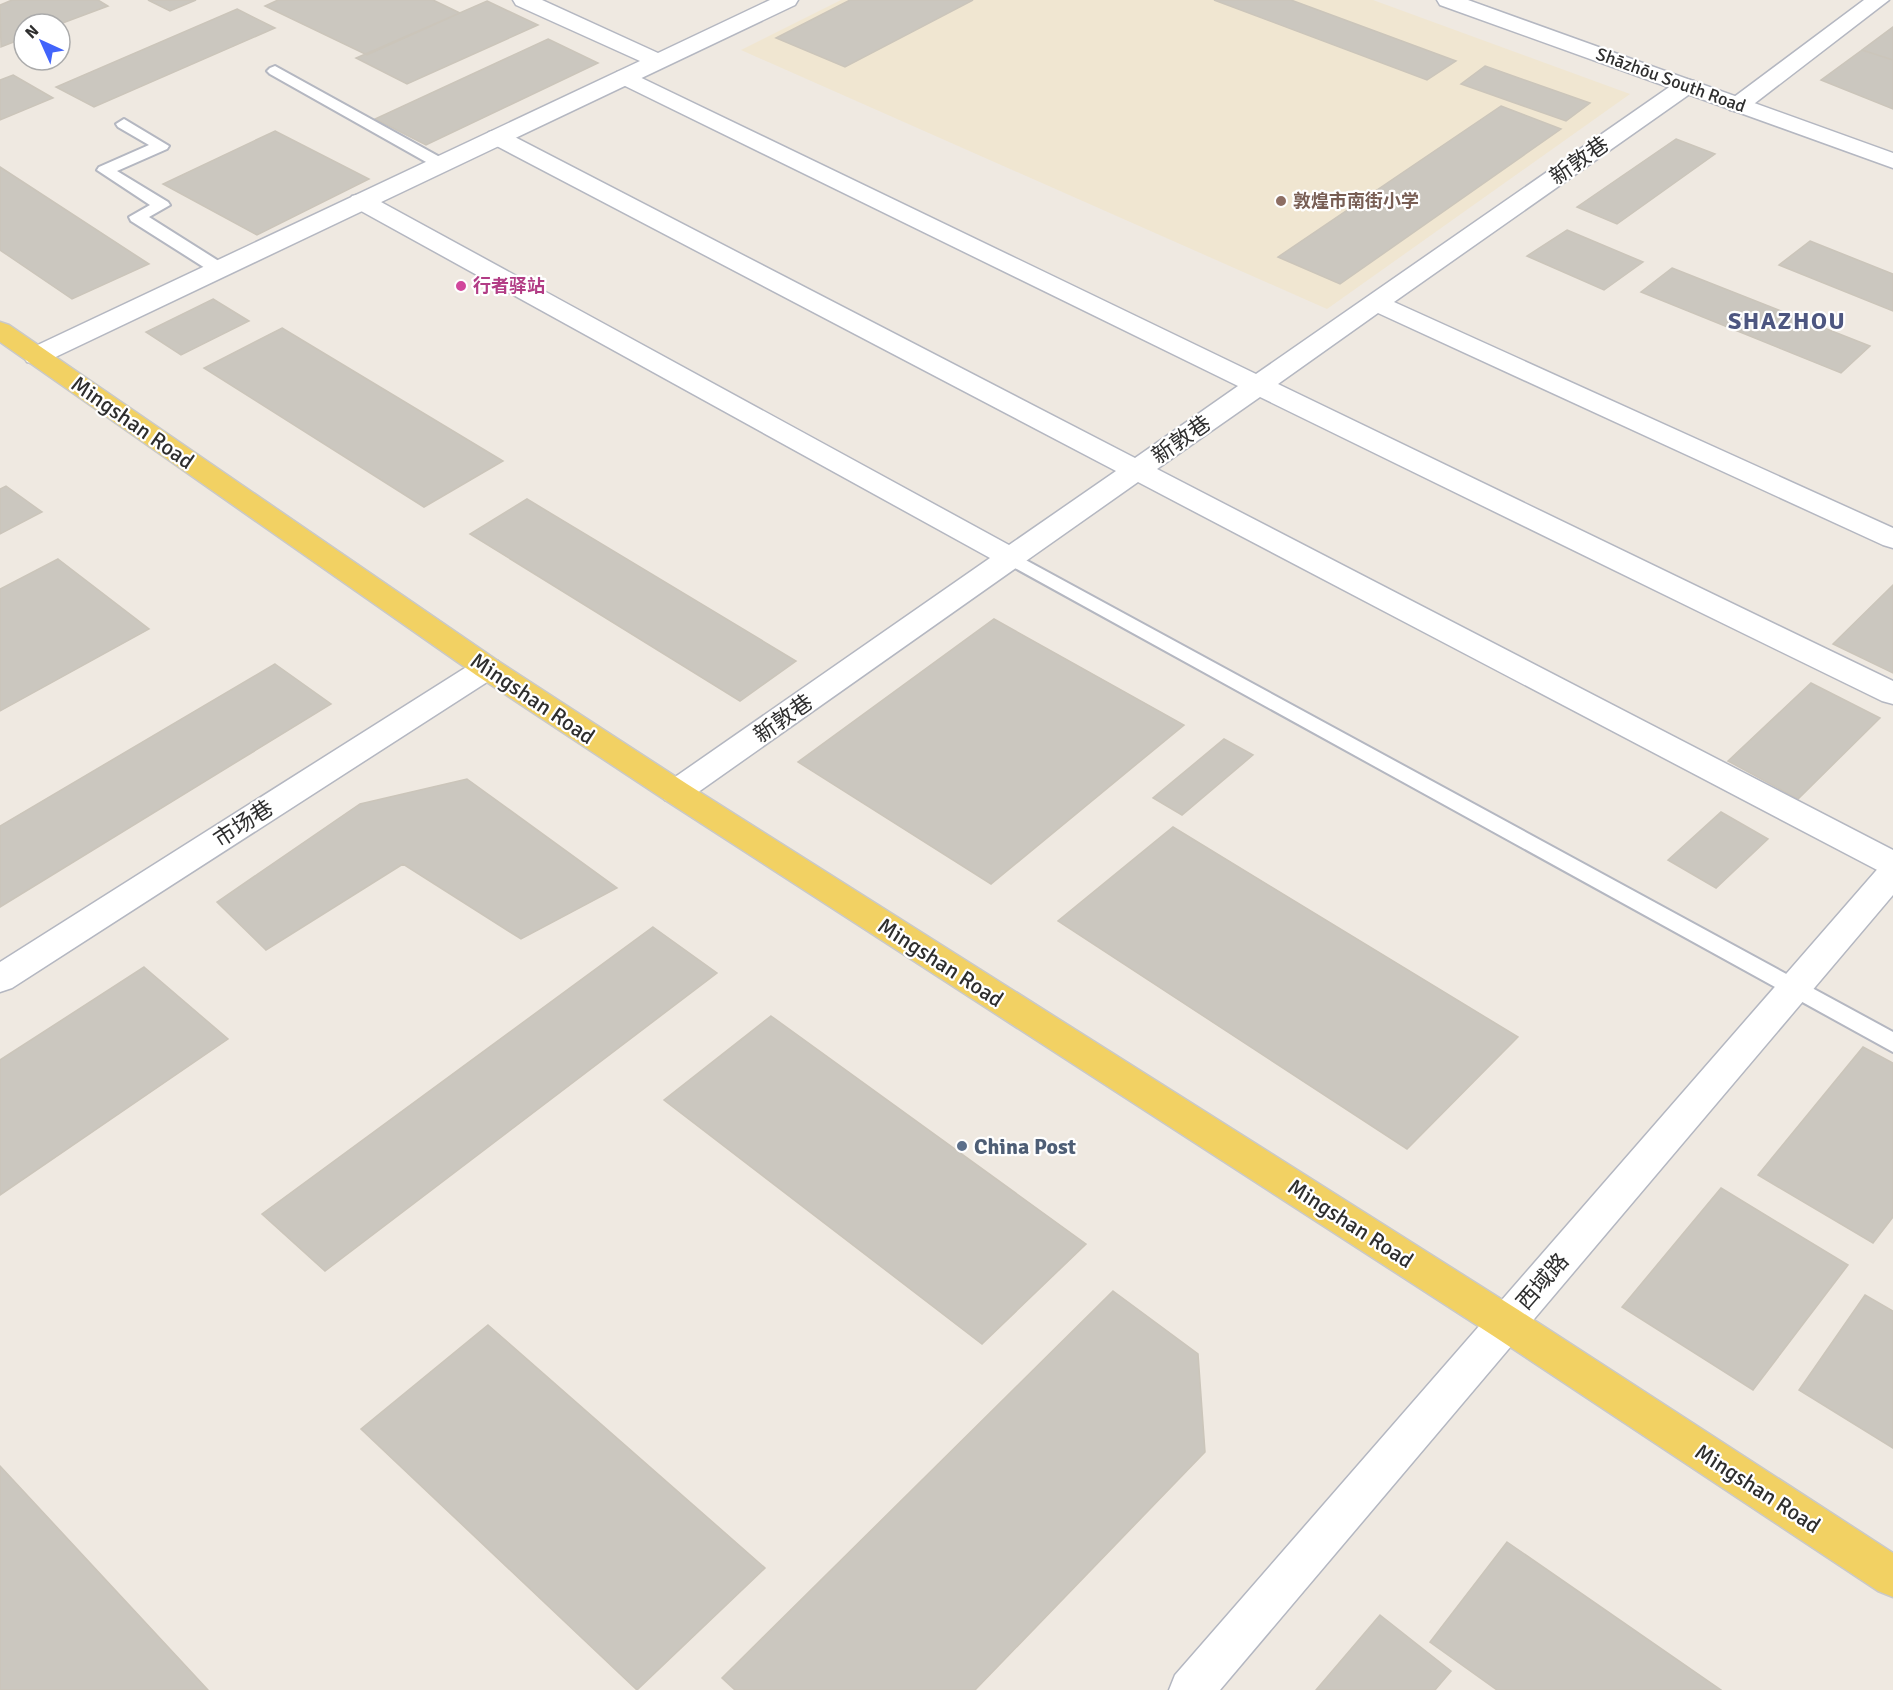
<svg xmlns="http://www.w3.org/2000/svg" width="1893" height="1690" font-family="Signika,'Noto Sans SC',sans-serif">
<rect width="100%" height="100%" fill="#efe9e1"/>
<!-- education -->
<path fill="#f0e6d1" d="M841,0H1373L1630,94L1327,309L741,50Z"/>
<!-- building -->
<path fill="#cbc7bf" stroke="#cbc5ba" stroke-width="1.5" d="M12,0H98L108,6L60,24H24V38L1,47L0,5Z
M148,0H196L170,11Z
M278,0H433L460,13L367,55L265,6Z
M850,0H973L845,67L776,38Z
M1214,0H1291L1456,61L1427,80Z
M487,1L538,25L407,84L356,58Z
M237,9L275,28L94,107L56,87Z
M1893,27V60L1862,50Z
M548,39L598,63L426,145L375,119Z
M1862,50L1893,60V109L1821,80Z
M1485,66L1590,103L1566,121L1461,84Z
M13,75L53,98L0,120V80Z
M1501,106L1561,129L1340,284L1278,257Z
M275,131L369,179L257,235L163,184Z
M1676,139L1715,154L1617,224L1577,207Z
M0,167L149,264L72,299L0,250Z
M1567,230L1643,262L1604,290L1527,256Z
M1810,241L1893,274V311L1779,265Z
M1672,268L1870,346L1841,373L1641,292Z
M213,299L249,321L181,355L146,332Z
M282,328L503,461L424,507L204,368Z
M6,486L42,512L0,534V489Z
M527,499L796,661L740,701L470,534Z
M58,559L149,629L0,711V589Z
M1893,585V673L1833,644Z
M994,619L1184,725L991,884L798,762Z
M275,664L331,704L0,907V826Z
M1811,683L1880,718L1798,799L1728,761Z
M1224,739L1253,755L1182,815L1153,798Z
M467,779L617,888L521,939L403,864L266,950L217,902L360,804Z
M1721,812L1768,839L1716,888L1668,860Z
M1173,827L1518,1037L1407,1149L1058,921Z
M653,927L717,973L325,1271L262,1214Z
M144,967L228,1039L0,1195V1060Z
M771,1016L1086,1244L982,1344L664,1100Z
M1863,1047L1893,1063V1217L1873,1243L1758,1175Z
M1721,1188L1848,1265L1753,1390L1622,1307Z
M1113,1291L1198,1354L1205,1452L975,1690H735L722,1678Z
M1865,1295L1893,1311V1448L1799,1390Z
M488,1325L765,1568L637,1690L361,1429Z
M0,1466L208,1690H0Z
M1507,1542L1721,1690H1497L1430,1642Z
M1380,1615L1451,1671L1435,1690H1316Z"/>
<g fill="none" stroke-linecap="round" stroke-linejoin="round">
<defs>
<path id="lane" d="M275,66L447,161L449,164L441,169L435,167L270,74L267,71L270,68Z
M124,119L169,146L167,149L117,171L168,202L170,205L149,217L225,265L228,269L225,273H213L131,221L129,217L150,205L97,170L99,167L149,145L118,127L116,124Z
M1011,552L1893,1032V1052L1004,562L1001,558L1004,554Z"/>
<path id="street" d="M1864,0H1889L1746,110L1738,112L1730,110L1727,105L1730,100Z
M625,70L1256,374L1678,81L1686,79L1694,81L1697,86L1694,91L1394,302L1893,528V548L1883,545L1378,313L1278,384L1893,681V704L1882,701L1260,397L1157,469L1893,850V876L1881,872L1138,482L687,800L676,803L665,800L660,792L665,784L990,558L352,206L349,201L352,196L361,194L370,196L1009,545L1116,471L489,142L485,137L489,132L497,130L505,132L1135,458L1238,386L617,82L614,77L617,72Z
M487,658L498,661L502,668L498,675L12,988L0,992V962L476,661Z"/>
<path id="secondary" d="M513,0H542L658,53L770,0H798L795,5L45,362L36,364L27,362L23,356L27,350L640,61L516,5Z
M1437,0H1468L1893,153V168L1440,5Z
M1893,861V895L1220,1690H1169L1175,1675L1881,865Z"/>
<path id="primary" d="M0,322L9,325L498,661L687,784L1520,1311L1893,1553V1597L1878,1591L1492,1335L665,800L476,675L0,342Z"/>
</defs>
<!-- lane casing -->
<use href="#lane" stroke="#b4b7c1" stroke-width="4"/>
<!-- street casing -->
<use href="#street" stroke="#b4b7c1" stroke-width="3"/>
<!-- secondary casing -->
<use href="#secondary" stroke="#b4b7c1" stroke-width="3"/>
<!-- primary casing -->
<use href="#primary" stroke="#c9c9c9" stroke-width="3"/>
<!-- lane -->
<use href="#lane" fill="#fff" fill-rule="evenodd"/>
<!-- street -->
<use href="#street" fill="#fff" fill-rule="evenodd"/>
<!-- secondary -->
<use href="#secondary" fill="#fff" fill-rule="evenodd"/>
<!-- primary -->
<use href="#primary" fill="#f2d163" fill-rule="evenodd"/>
</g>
<!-- markers -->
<circle fill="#8d6e63" stroke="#fff" stroke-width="2" cx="1281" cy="201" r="6"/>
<circle fill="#d1479c" stroke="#fff" stroke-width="2" cx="461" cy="286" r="6"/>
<circle fill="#5c6f8a" stroke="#fff" stroke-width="2" cx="962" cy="1146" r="6"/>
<g text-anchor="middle" stroke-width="4.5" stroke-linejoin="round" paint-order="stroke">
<!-- far-street labels -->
<g font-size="18" fill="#2e2e2e" stroke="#fff">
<text transform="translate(1671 80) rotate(20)" y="6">Shāzhōu South Road</text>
</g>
<!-- far-education labels -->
<g font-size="18" font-weight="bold" fill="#785e54" stroke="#fff" text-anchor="start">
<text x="1293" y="207">敦煌市南街小学</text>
</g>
<!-- far-hotel labels -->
<g font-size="18" font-weight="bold" fill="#b23c85" stroke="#fff" text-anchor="start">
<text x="473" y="292">行者驿站</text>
</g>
<!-- street labels -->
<g font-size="22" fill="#2e2e2e" stroke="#fff">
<text transform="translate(1579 160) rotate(-35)" y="8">新敦巷</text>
<text transform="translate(133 422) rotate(35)" y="8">Mingshan Road</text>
<text transform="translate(1181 439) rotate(-35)" y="8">新敦巷</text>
<text transform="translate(533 698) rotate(34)" y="8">Mingshan Road</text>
<text transform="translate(783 718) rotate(-35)" y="8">新敦巷</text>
<text transform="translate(243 823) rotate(-33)" y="8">市场巷</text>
<text transform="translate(941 962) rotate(33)" y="8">Mingshan Road</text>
<text transform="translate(1351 1223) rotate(33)" y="8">Mingshan Road</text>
<text transform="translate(1542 1281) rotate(-49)" y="8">西域路</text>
<text transform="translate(1758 1488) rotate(33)" y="8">Mingshan Road</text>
</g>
<!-- service labels -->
<g font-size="22" font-weight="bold" fill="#4e5e75" stroke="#fff" text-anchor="start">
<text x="974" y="1154">China Post</text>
</g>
<!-- far-district labels -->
<g font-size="24" font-weight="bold" letter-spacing="1.5" fill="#4d5680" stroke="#fff">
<text x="1787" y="329">SHAZHOU</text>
</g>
</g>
<!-- north arrow -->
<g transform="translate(42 42) rotate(315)"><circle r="28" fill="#ffffff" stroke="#ababab" stroke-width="1.5"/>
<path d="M0-4.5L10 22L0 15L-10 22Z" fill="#4264fb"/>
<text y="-9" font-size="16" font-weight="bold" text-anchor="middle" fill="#2e2e2e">N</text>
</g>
</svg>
